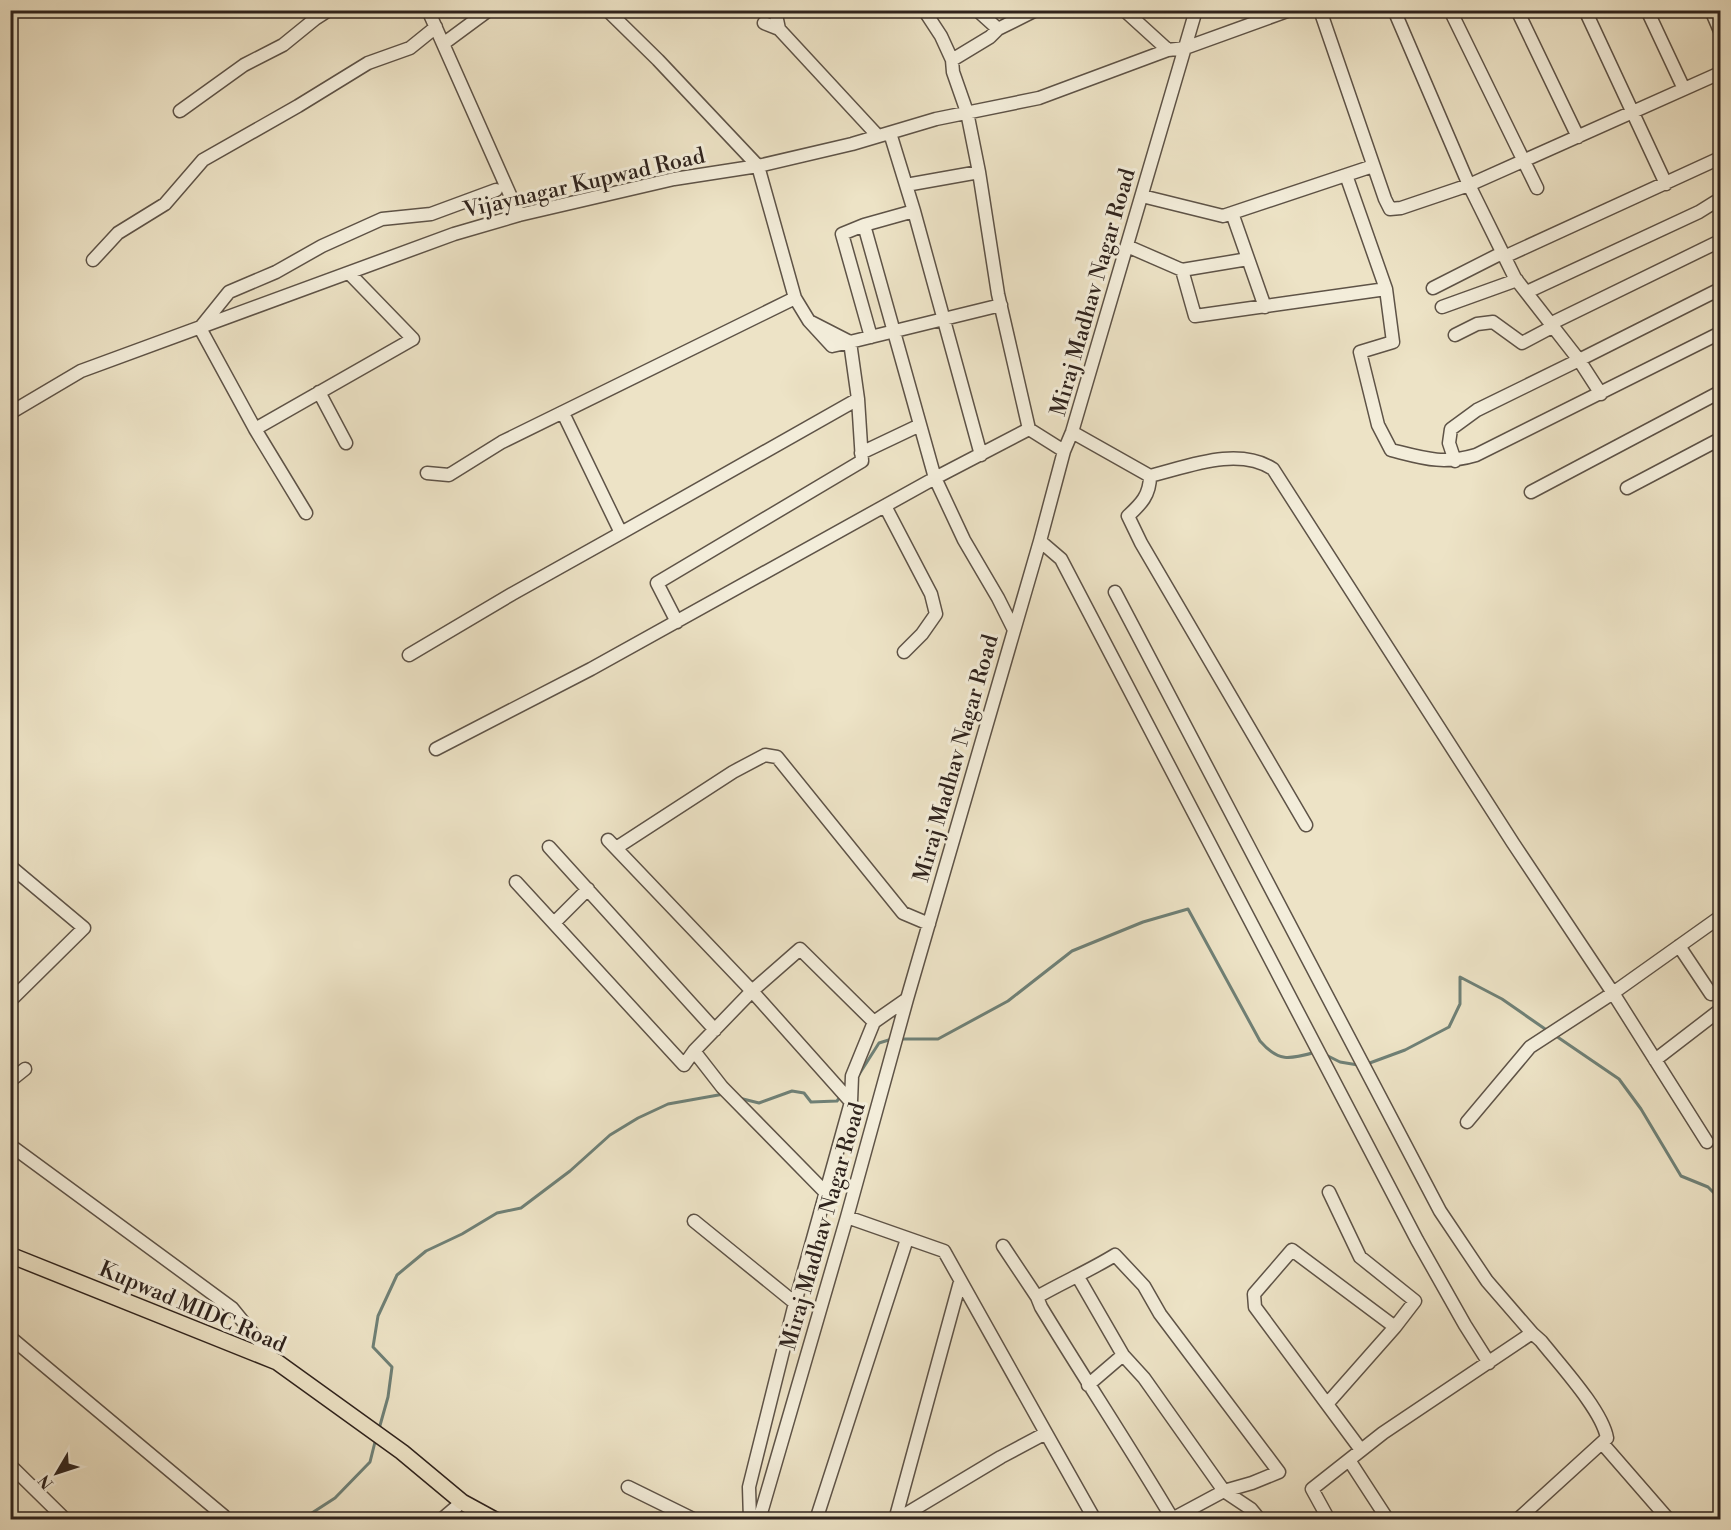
<svg xmlns="http://www.w3.org/2000/svg" width="1731" height="1530" font-family="'Libre Bodoni',serif">
<rect width="100%" height="100%" fill="#ede3c6"/>
<filter id="stains"><feTurbulence type="fractalNoise" baseFrequency=".00333" numOctaves="4"/><feColorMatrix values="0 0 0 0 .2 0 0 0 0 .09 0 0 0 0 .02 0 0 0 .5 -.17"/></filter>
<radialGradient id="worn" r=".72"><stop offset=".6" stop-color="#630" stop-opacity="0"/><stop offset="1" stop-color="#630" stop-opacity=".3"/></radialGradient>
<g fill="none" stroke-linecap="round" stroke-linejoin="round">
<!-- stream -->
<path stroke="#6f8076" stroke-width="3" d="M1556,1036L1619,1079L1641,1109L1681,1176L1708,1187L1720,1199
M899,1039H938L1008,1001L1072,951L1143,922L1188,909L1260,1041C1279,1063 1290,1059 1316,1052
M1324,1054L1340,1062L1358,1065
M1367,1064L1405,1050L1449,1027L1460,1004V977L1502,999L1548,1031
M858,1076L879,1043L892,1039
M739,1098L759,1103L792,1091L804,1093L811,1102L837,1101L840,1097
M379,1429L388,1397L392,1367L373,1347L378,1316L397,1275L426,1251L462,1234L497,1213L521,1208L570,1171L610,1135L638,1118L668,1104L724,1094
M301,1520L335,1498L370,1462L376,1438"/>
<defs>
<path id="minor" d="M428,10L519,215
M607,10L658,60L758,166L795,298L809,321L832,346L850,342L809,321
M775,10L779,29
M924,10L941,36L952,60L953,72L967,112L979,172L998,294L1029,429
M977,10L998,29
M1124,10L1168,50
M1320,10L1385,199L1390,209L1401,208L1469,185L1720,73
M1394,10L1469,185L1515,278L1579,360L1720,289
M1450,10L1537,188
M1517,10L1578,137
M1585,10L1666,184
M1647,10L1684,89
M1711,10L1720,31
M764,23L779,29L878,136
M443,44L489,10
M952,60L990,37L998,29L1036,10
M180,111L244,65L283,45L315,19L329,10
M890,133L914,211L981,455
M906,185L979,172
M1142,196L1223,216L1373,166
M1232,213L1265,307
M864,225L842,234L871,337
M1127,246L1182,270L1195,316L1386,289L1346,175
M1504,257L1720,158
M93,260L118,233L165,204L203,160L298,106L368,63L410,48L436,27
M1182,270L1248,259
M349,273L413,339L255,429L200,328L229,292L276,272L322,246L382,219L431,214L496,190
M1433,288L1502,253
M1386,289L1393,342L1360,352L1378,425L1391,450C1423,458 1442,465 1476,455L1720,333
M1527,292L1699,212L1715,202
M1442,307L1517,280
M1552,323L1720,241
M1455,335L1477,324L1493,322L1522,343L1554,326
M319,392L346,443
M10,413L81,371L454,234L519,215L674,179L758,166L852,144L936,119L1039,98L1168,50L1185,48L1290,10
M563,413L621,533L858,399L850,342L1001,305
M255,429L306,513
M1072,432L1150,476C1187,467 1237,446 1273,469L1513,843L1613,993L1707,1142
M861,453L920,425
M1455,461L1449,443L1451,429L1477,410L1579,360L1601,394
M427,473L449,475L502,442L795,298
M1150,476C1150,495 1141,504 1128,516L1141,543L1306,825
M1627,488L1720,439
M1531,492L1720,392
M885,506L931,594L936,614L922,634L904,652
M1040,541L1061,559L1417,1240L1465,1325L1489,1363
M1115,592L1440,1211L1487,1281L1532,1333L1383,1433L1312,1489L1329,1520
M677,622L657,583L862,461L858,399
M1014,630L998,598L964,540L935,478L1029,429L1064,451
M409,655L512,594L621,533
M436,749L591,669L935,478L864,225L914,211
M608,840L752,991L851,1102
M549,847L715,1030
M616,848L733,772L765,755L777,757L903,913L929,924
M10,866L84,928L10,1001
M516,882L684,1065L694,1051L722,1087L826,1193
M554,923L588,889
M1679,946L1711,994
M694,1051L752,991L800,949L874,1022
M1655,1060L1720,1010
M10,1081L25,1069
M1467,1122L1530,1047L1613,993L1720,917
M10,1145L232,1308L275,1361
M1329,1192L1360,1257L1415,1301L1395,1327
M847,1217L944,1251L1046,1433L1001,1457L896,1520
M694,1221L795,1303
M1003,1246L1037,1297L1041,1307C1084,1378 1130,1447 1172,1518
M1078,1277L1123,1355L1144,1378L1224,1491L1251,1509L1260,1520
M1037,1297C1063,1282 1089,1271 1115,1255L1144,1286L1160,1314L1279,1472L1252,1483L1224,1491L1170,1520
M10,1337L224,1516
M1088,1385L1123,1355
M1327,1404L1395,1327L1292,1250L1254,1294L1255,1307L1361,1450
M1046,1433L1095,1520
M1602,1443L1669,1520
M1349,1460L1388,1520
M10,1465L66,1520
M628,1487L695,1520
M441,1520L462,1502
M750,1520L749,1487L795,1303L851,1102L852,1076L874,1022L907,999
M759,1520L847,1217L907,999L1040,541L1064,451L1072,432L1196,10
M816,1520L907,1239
M895,1520L960,1282
M1517,1520L1607,1438C1602,1410 1560,1365 1541,1341L1532,1333"/>
<path id="major" d="M10,1255L277,1362L402,1452L462,1502L495,1520"/>
</defs>
<!-- minor casing -->
<use href="#minor" stroke="#5e5347" stroke-width="15"/>
<!-- major casing -->
<use href="#major" stroke="#2f231d" stroke-width="18"/>
<!-- minor -->
<use href="#minor" stroke="#f3edda" stroke-width="12"/>
<!-- major -->
<use href="#major" stroke="#ede3c6" stroke-width="15"/>
</g>
<g text-anchor="middle" stroke-width="6" stroke-linejoin="round" paint-order="stroke">
<!-- street labels -->
<g font-size="22" fill="#2f231d" stroke="#f3edda">
<text transform="translate(584 182) rotate(-13)" y="8">Vijaynagar Kupwad Road</text>
<text transform="translate(1092 292) rotate(-74)" y="8">Miraj Madhav Nagar Road</text>
<text transform="translate(955 758) rotate(-74)" y="8">Miraj Madhav Nagar Road</text>
<text transform="translate(822 1226) rotate(-74)" y="8">Miraj Madhav Nagar Road</text>
<text transform="translate(193 1306) rotate(23)" y="8">Kupwad MIDC Road</text>
</g>
</g>
<!-- margin -->
<rect width="1731" height="1530" fill="none" stroke="#ede3c6" stroke-width="36"/>
<rect x="12" y="12" width="1707" height="1506" fill="none" stroke="#2f231d" stroke-width="3"/>
<rect x="18" y="18" width="1695" height="1494" fill="none" stroke="#2f231d" stroke-width="1.5"/>
<!-- north arrow -->
<g transform="translate(57 1473) rotate(231)" stroke="#f3edda" stroke-width="4.5" paint-order="stroke">
<path d="M0-4.5L10 22L0 15L-10 22Z" fill="#2f231d"/>
<text y="-9" font-size="16" font-weight="bold" text-anchor="middle" fill="#2f231d">N</text>
</g>
<rect width="100%" height="100%" filter="url(#stains)"/>
<rect width="100%" height="100%" fill="url(#worn)"/>
</svg>
